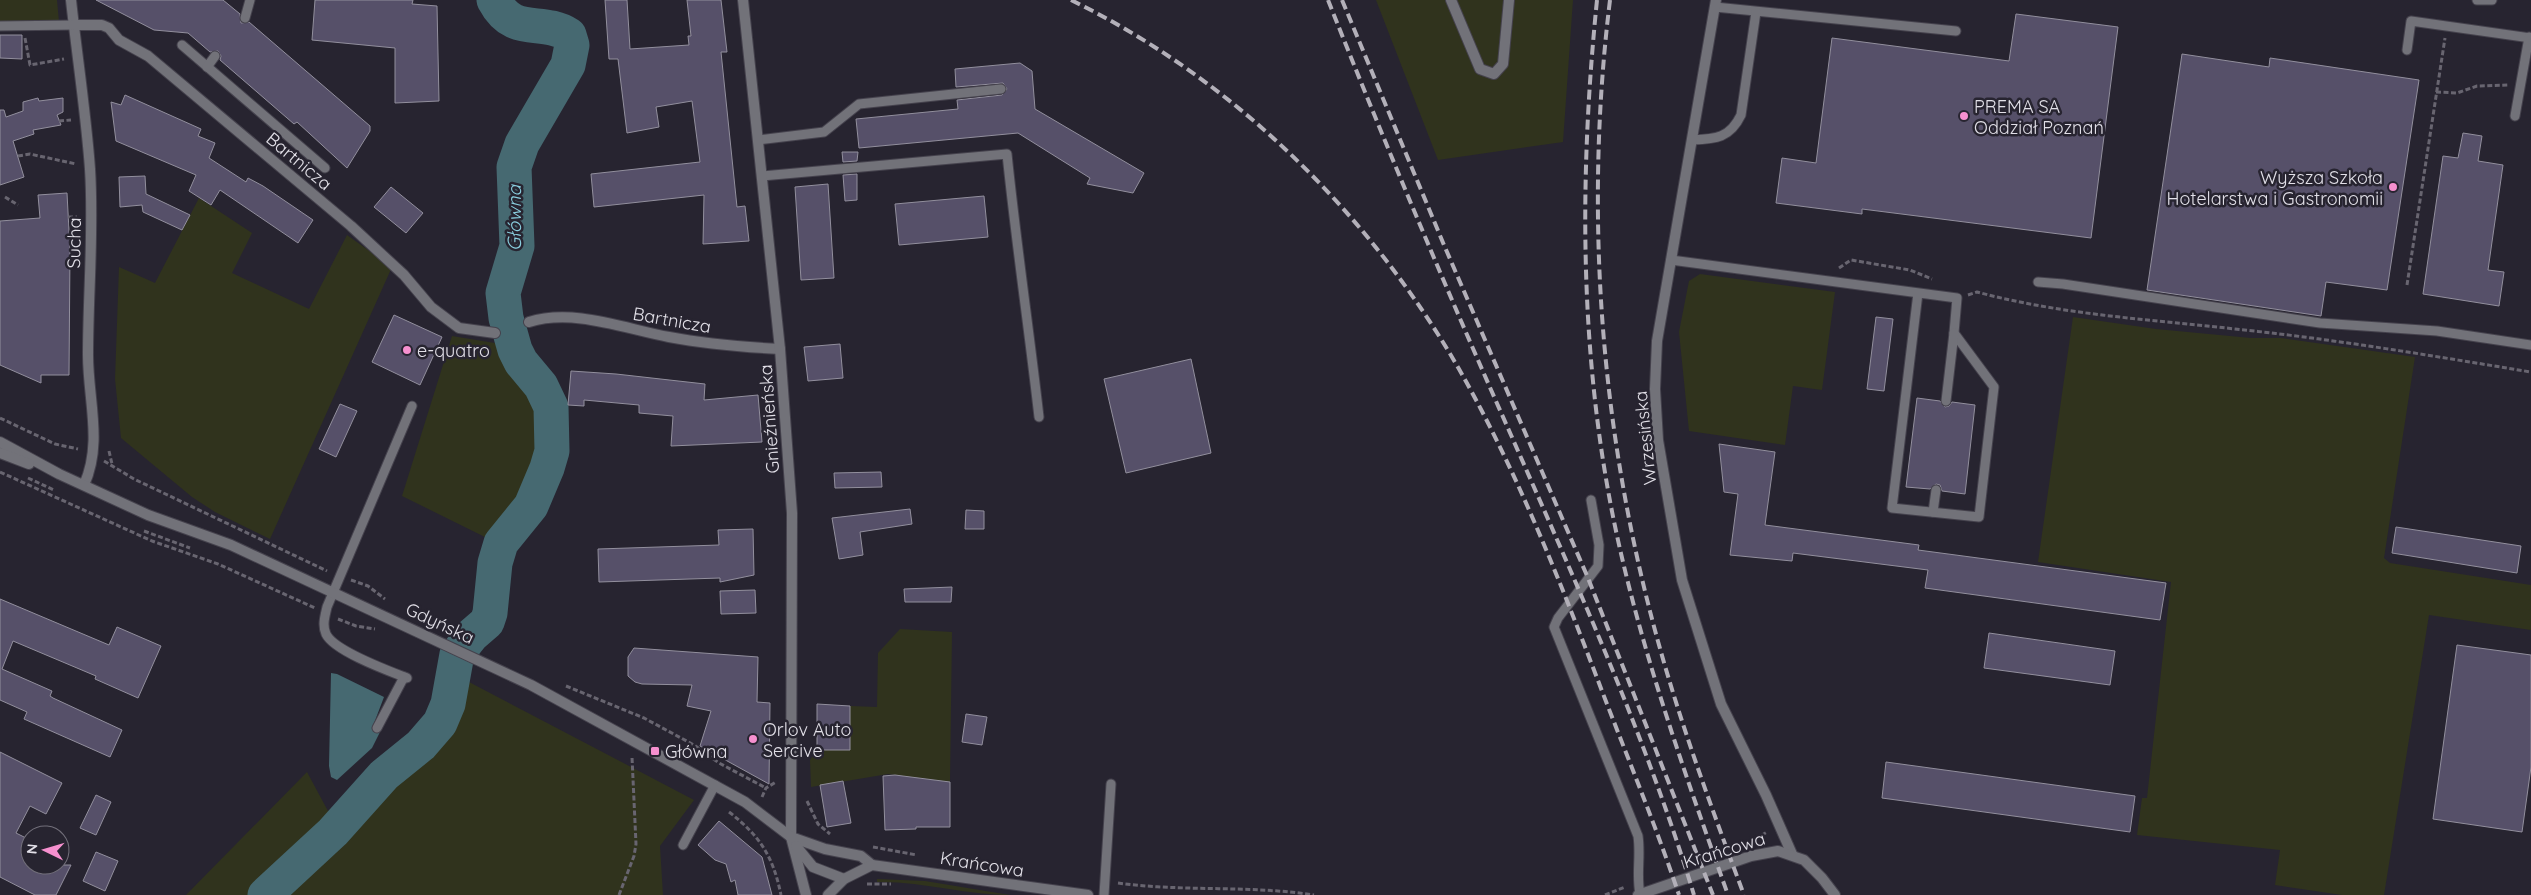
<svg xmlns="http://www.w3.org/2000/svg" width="2531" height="895" font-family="Quicksand,sans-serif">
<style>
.green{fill:#30331d}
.water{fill:#466971}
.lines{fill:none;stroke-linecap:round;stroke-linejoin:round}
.river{stroke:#466971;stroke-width:35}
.building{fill:#565069;stroke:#928f9d}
.service-casing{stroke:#45424d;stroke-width:11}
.minor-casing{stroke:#45424d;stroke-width:12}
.tertiary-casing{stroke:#45424d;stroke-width:12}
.path{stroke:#686570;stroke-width:3;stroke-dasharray:5 2.5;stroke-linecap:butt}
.service{stroke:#727279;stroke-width:9}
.minor{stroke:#727279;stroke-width:10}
.tertiary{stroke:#727279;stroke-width:10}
.rail{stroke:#b3b0b9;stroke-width:4;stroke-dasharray:10 5;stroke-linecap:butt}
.poi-dot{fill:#f690cf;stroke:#272430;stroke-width:2}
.labels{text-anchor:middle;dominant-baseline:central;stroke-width:5;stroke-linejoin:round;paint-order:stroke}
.poi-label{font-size:18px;fill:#e2e0e8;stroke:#272430;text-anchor:start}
.street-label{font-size:18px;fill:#e2e0e8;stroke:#272430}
.water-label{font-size:19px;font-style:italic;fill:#8bd0e0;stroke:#272430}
</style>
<rect width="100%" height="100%" fill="#272430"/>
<!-- green -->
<g class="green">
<polygon points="0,0 57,0 59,22 0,21"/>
<polygon points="1376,0 1573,0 1563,142 1438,160"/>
<polygon points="199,198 252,233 232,273 309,309 347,235 392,267 270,539 215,512 192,497 121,438 115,379 119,267 155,283"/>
<polygon points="1700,274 1835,292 1822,390 1793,386 1785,445 1689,431 1679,332 1689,281"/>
<polygon points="2073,317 2156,329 2251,338 2281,338 2415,357 2384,558 2390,563 2531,585 2531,630 2429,615 2384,895 2342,895 2275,885 2280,850 2137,835 2142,798 2147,798 2171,582 2038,562"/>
<polygon points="452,336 507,345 521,372 536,390 541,412 534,480 521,506 495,542 402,496"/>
<polygon points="900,629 952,632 950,782 888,774 811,787 810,760 817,750 850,750 850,706 877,707 878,653"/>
<polygon points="469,682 694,800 660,846 663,895 186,895 307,772 328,811"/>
<path d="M877 879 925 881 1010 895C965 895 922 881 877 882Z"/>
</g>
<!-- water -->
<polygon class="water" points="331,673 337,674 384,697 373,726 381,730 372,748 337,780 331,777 329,766"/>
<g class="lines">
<!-- river -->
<path class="river" d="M265 895 333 832 384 775 421 745 440 723 448 704 457 654 472 635 487 622 490 613 495 563 501 543 531 506 547 468 552 451 551 407 541 386 521 362 515 350 506 318 503 293 517 246 514 167 522 144 568 65 572 45 569 35C541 17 514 38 494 0"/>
</g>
<!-- building -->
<g class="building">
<polygon points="96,0 223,0 240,14 241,23 249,22 370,126 370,131 347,168 297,122 294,124 220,60 221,56 218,51 210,52 188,33 154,30"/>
<polygon points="315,0 413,0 412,4 437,6 439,101 395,103 395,48 312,40"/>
<polygon points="605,0 627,0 630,49 689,45 688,36 691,36 687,0 721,0 727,52 721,52 737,207 745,206 749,241 703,244 704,195 594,207 591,174 700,162 692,101 656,107 659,127 627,133 618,59 609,59"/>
<polygon points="2016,14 2118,27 2091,238 1862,209 1862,214 1776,203 1782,158 1816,163 1832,38 2009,61"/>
<polygon points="0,35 22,35 22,59 0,58"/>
<polygon points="2182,54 2269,67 2270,58 2419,80 2387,290 2326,282 2321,316 2147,290"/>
<polygon points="1020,63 1032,71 1035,109 1144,173 1133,193 1087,184 1090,178 1018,133 859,148 856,119 958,109 957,100 1002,95 1007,89 1003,83 956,87 955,69"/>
<polygon points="125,95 201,129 198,136 215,143 209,158 246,182 248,178 263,186 313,220 298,243 220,190 211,205 189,191 196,175 116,141 111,102 121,105"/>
<polygon points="38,98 39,101 63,98 63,112 57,115 61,125 33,130 34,134 13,141 24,177 0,185 0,110 4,110 6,117 23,111 23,102"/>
<polygon points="2463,133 2482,136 2478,161 2503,165 2488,270 2504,272 2499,306 2423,294 2443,156 2458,158"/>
<polygon points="842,152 858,152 857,161 843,162"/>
<polygon points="857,174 857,200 845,201 843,175"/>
<polygon points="145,176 146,194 190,215 182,230 143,212 142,205 120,207 119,177"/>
<polygon points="828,184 834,278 801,280 795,187"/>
<polygon points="391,187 423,213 406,233 374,207"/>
<polygon points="67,193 70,250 69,375 41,375 41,383 0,365 0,221 40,218 38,195"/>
<polygon points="984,196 988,237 899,245 895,204"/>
<polygon points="394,315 442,337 420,385 372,362"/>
<polygon points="1876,317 1893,319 1884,391 1867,389"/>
<polygon points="840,344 843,378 808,381 804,347"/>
<polygon points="1191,359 1211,453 1126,473 1104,379"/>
<polygon points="571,371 616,374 705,384 704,400 758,395 762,442 671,446 673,416 639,413 639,405 584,400 584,406 568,405"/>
<polygon points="1917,398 1940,401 1945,407 1949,406 1952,402 1975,405 1965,494 1942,491 1940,485 1936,484 1930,489 1906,487"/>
<polygon points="340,404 357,411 336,457 319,449"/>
<polygon points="1719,444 1775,452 1765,525 1919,545 1918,550 2166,583 2160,620 1925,588 1928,570 1793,553 1792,561 1730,555 1738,494 1724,492"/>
<polygon points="881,472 882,487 835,488 834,473"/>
<polygon points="910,509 912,524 860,532 863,555 839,559 832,518"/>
<polygon points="966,510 984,511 984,529 965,529"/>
<polygon points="2396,527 2521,546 2517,573 2392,553"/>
<polygon points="753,529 754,575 720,582 720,578 599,582 598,549 719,545 718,530"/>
<polygon points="952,587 951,602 905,602 904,589"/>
<polygon points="755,590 756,613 721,614 720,591"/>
<polygon points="0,599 109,645 117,627 161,646 138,698 95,679 96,676 13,641 2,669 52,691 50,696 53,698 122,730 110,757 24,719 27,712 0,700"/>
<polygon points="1989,633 2115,651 2110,685 1984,668"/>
<polygon points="2457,645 2531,655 2531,767 2522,832 2433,819"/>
<polygon points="634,648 758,657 757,702 770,703 769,784 700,746 711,711 687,706 692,685 642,684 635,682 628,676 628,657"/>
<polygon points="817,704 850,706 850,750 817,750"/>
<polygon points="966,714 987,717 982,745 962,742"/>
<polygon points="0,752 62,783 46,814 30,806 16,833 30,840 30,865 71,865 56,895 35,895 0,877"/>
<polygon points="1886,762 2135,796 2130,832 1882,798"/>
<polygon points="895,775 950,782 950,827 916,827 916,829 885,830 883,776"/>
<polygon points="843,781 851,823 827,827 820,785"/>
<polygon points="96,795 111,802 96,835 80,828"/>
<polygon points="719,821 762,857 772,895 738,895 735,880 731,882 726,864 715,860 698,845"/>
<polygon points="96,852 118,861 105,891 83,881"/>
</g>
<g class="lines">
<defs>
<g id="service">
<polyline points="2477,0 2492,0"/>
<polyline points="1715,7 1956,31"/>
<polyline points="245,18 250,0"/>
<polyline points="0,26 74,25"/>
<polyline points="182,45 325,168"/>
<polyline points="2407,50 2411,21 2531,38"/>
<polyline points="207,67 215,56"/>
<polyline points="2515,116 2529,37"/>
<polyline points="758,140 824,132 859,104 1001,89"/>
<path d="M1692 140C1716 139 1730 138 1741 115L1756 12"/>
<path d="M762 176 1007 154C1016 242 1029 329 1039 417"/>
<polyline points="1671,260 1957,298 1954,333 1994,387 1979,517 1892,508 1918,293"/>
<polyline points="2038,282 2063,284 2320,323 2437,331 2531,345"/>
<polyline points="1946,401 1954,333"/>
<path d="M1591 500 1599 545 1598 566 1558 618 1554 627 1638 836C1641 856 1636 875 1640 894"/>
<polyline points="1933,512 1936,490"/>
<path d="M407 678C389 671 334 651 326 634 322 625 325 616 327 607L412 406"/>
<polyline points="377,728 404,677"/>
<polyline points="683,845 715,785"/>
<polyline points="1104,895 1111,784"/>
</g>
<g id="minor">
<path d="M71 0C77 56 86 113 90 169 94 231 88 293 88 355 88 400 103 443 84 485"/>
<polyline points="1451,0 1480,69 1494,74 1503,64 1509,0"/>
<polyline points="1716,0 1657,341 1655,389 1658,440 1682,580 1721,704 1766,795 1792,854"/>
<polyline points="74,25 102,25 109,28 119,40 148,56 351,226 404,275 431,307 459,328 495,333"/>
<path d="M529 322C574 308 625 329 669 337 706 344 743 347 780 349"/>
</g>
<g id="tertiary">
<polyline points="743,0 780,349 792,513 791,837 806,895"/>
<polyline points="0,442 59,474 148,515 231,545 531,685 745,802 791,837 825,849 861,856 872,865"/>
<polyline points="0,453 29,464"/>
<polyline points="796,846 813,867 844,879"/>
<polyline points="828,895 844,879 872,865 1088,895"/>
<polyline points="1638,895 1751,856 1778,851 1804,860 1822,878 1835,895"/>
</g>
</defs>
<!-- service casing -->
<use href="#service" class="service-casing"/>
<!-- minor casing -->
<use href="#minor" class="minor-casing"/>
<!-- tertiary casing -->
<use href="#tertiary" class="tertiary-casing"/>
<!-- path -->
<g class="path">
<polyline points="25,38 30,65 64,59"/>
<polyline points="2436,92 2457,93 2477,86 2508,85"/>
<polyline points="59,121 71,120"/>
<polyline points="18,156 30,154 76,164"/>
<polyline points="5,197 18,205"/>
<polyline points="68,217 77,217"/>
<polyline points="1839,268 1851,260 1910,270 1932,279"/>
<polyline points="2407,285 2445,38"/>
<path d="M1968 295 1977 292C2063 315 2147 319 2235 329 2334 339 2433 356 2531 372"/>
<polyline points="0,418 55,444 78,449"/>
<polyline points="109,451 112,464"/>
<polyline points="104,461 134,479 327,571"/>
<polyline points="0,472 152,541 218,564 315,608"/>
<polyline points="28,478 54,490"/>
<polyline points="144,531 190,548"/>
<polyline points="351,580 368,586 385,599"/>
<polyline points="338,619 356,626 375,629"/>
<polyline points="566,686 644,718 694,745 719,763 766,788"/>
<polyline points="762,797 766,788 776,782"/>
<polyline points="807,801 818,824 830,834"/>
<path d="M729 812C760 836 773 856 781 895"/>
<polyline points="1755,839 1767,832"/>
<polyline points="873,847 917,855"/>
<path d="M1118 883C1183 892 1249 885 1314 895"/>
<polyline points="867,884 891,884"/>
<polyline points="619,895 634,856 636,844 632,757"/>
<polyline points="1605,895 1625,887"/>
</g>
<!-- service -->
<use href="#service" class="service"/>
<!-- minor -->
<use href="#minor" class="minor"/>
<!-- tertiary -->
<use href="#tertiary" class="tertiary"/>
<!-- rail -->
<g class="rail">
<path d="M1071 0C1233 79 1369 213 1459 369 1517 471 1560 581 1602 691 1628 759 1656 826 1679 895"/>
<path d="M1328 0C1386 146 1447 291 1511 435 1577 585 1646 737 1694 895"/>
<polyline points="1342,0 1444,245 1588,578 1713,895"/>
<path d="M1597 0C1578 187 1579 378 1623 562 1650 676 1689 785 1728 895"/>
<path d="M1610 0C1584 211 1600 428 1656 634 1680 723 1712 809 1744 895"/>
</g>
</g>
<!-- markers -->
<g class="poi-dot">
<circle cx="1964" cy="116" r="5"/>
<circle cx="2393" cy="187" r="5"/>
<circle cx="407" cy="350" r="5"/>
<circle cx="753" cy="739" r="5"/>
<rect x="650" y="746" width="10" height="10" rx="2.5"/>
</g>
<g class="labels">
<!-- poi labels -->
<g class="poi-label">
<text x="1974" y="106">PREMA SA<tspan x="1974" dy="21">Oddział Poznań</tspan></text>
<text x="2383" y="177" text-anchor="end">Wyższa Szkoła<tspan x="2383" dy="21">Hotelarstwa i Gastronomii</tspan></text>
<text x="417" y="350">e-quatro</text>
<text x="763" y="729">Orlov Auto<tspan x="763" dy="21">Sercive</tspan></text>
<text x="665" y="751">Główna</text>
</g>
<!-- street labels -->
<g class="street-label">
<text transform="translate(299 161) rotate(40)">Bartnicza</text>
<text transform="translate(74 243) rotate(-89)">Sucha</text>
<text transform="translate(672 320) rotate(10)">Bartnicza</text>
<text transform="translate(769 419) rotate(-94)">Gnieźnieńska</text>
<text transform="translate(1645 438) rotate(-96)">Wrzesińska</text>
<text transform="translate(440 623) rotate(25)">Gdyńska</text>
<text transform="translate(1724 850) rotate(-17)">Krańcowa</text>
<text transform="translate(982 864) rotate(9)">Krańcowa</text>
</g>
<!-- water labels -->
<g class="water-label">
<text transform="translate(514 218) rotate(-90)">Główna</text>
</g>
</g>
<!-- north arrow -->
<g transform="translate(45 850) rotate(275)"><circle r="24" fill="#272430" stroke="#726f7a"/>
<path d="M0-4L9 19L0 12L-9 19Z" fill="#f690cf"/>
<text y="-8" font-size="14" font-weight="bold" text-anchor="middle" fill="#e2e0e8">N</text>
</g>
</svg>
